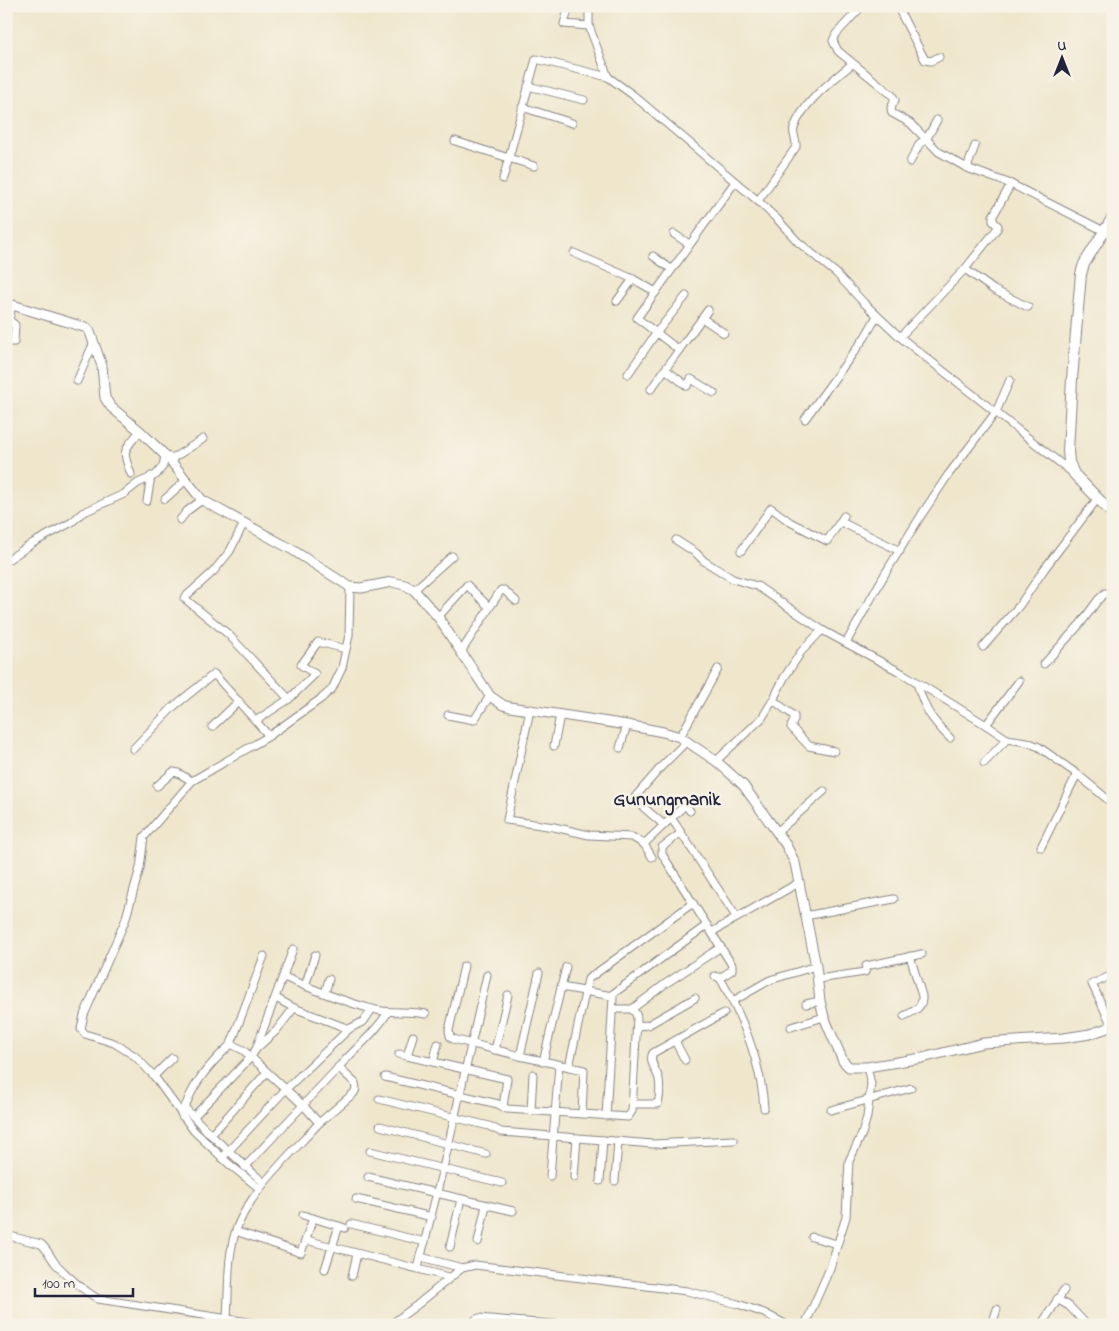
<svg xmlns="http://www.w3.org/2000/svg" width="1119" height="1331" font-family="'Indie Flower',sans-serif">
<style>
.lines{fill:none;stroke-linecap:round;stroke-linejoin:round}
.minor-casing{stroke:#888484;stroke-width:9}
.tertiary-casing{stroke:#888484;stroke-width:11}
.secondary-casing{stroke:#888484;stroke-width:12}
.minor{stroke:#fff;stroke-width:7}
.tertiary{stroke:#fff;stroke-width:9}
.secondary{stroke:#fff;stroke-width:10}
.labels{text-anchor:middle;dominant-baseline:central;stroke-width:5;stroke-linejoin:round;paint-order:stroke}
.quarter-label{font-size:19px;font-weight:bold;fill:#22223b;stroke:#f7f3e8}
</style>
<rect width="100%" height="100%" fill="#f7f3e8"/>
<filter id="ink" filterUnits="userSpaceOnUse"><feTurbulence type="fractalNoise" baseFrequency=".02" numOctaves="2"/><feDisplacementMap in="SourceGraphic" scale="10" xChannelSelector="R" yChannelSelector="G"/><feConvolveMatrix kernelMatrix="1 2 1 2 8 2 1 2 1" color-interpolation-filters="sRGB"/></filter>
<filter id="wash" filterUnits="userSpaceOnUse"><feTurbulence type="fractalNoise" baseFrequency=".0096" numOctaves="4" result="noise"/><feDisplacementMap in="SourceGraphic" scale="20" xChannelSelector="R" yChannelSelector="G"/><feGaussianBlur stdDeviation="1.12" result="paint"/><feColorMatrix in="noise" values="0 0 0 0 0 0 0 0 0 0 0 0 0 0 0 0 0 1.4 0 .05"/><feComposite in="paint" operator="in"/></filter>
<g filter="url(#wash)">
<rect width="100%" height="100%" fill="#efe6cc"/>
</g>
<g filter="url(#ink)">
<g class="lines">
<defs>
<g id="minor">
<polyline points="569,6 564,24 589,26"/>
<polyline points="589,6 589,26 608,77 633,95 758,201 779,221 798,242 836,273 864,303 900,337 1074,474"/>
<polyline points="862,6 836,34 833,41 838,51 892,95 895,100 891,108 892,113 910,123 939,152 967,168 1011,184 1104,231"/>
<polyline points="897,6 925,60 931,61 939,57"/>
<polyline points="528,86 584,100"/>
<polyline points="522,107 572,123"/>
<polyline points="455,141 534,166"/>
<polyline points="910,162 920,143 926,140 937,120"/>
<polyline points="967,168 975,146"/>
<polyline points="503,179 536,59 608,77"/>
<path d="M758 201 796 147C797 140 792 134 794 128 803 102 832 81 852 64"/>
<polyline points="674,234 689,244"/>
<polyline points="574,253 633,279 656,292"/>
<polyline points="653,256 671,269"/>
<polyline points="965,269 994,290 1028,307"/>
<polyline points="617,301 633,279"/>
<polyline points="708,310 679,350 637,318 735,182"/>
<polyline points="702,318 724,333"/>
<polyline points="900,337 965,269 997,229 998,226 993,221 993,216 1011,184"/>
<polyline points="6,342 14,342 15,325 9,320 12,304"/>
<polyline points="665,369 687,386 691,379 714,393"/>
<polyline points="628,374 657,332 686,296"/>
<polyline points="77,381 94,342"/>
<polyline points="651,389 679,350"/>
<polyline points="805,419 865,337 877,316"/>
<polyline points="170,460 203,439"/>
<path d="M131 474C121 449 124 451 140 431"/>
<polyline points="165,499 186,480"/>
<polyline points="147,501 151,476"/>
<polyline points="180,520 187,511 202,500"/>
<polyline points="841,522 900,551"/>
<polyline points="244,523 230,551 213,572 184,598 228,634 289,699"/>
<polyline points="676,540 696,553 704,561 733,579 757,586 822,630"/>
<polyline points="741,551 771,508 790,522 827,541 844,516"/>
<polyline points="6,561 33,543 72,522 82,513 124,494 138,483 156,475 163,466 165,456"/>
<polyline points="414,590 452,556"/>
<polyline points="438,617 467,585 489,607"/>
<polyline points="846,643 902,673 986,725 1019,681"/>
<polyline points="983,647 1019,606 1045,568 1098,498"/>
<polyline points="461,652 501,590 504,590 516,601"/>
<polyline points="1044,664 1081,623 1098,600 1105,593 1113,593"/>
<path d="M917 683C925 710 930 718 950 738"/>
<polyline points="773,700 794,716 794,720 791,727 809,746 834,751"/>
<polyline points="530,710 507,820 554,827 589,835 632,837 644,844 652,857"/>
<polyline points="448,715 474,720 490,696"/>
<polyline points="257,720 289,699 315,674 301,665 318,642 346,649"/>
<polyline points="986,725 1007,739 1027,742 1039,747 1077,774 1112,803"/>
<polyline points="212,727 239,701"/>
<polyline points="680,737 718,669"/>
<polyline points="687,741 662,766 635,797 635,800 664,825 684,806 687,807 690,811"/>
<polyline points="554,746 560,715"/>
<polyline points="620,748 627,725"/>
<polyline points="133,749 173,707 214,674 269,736"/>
<polyline points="716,761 762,718 773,700 784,678 801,652 822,630 846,643 886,572 922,514 948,475 996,412 1010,380"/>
<polyline points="984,763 1007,739"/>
<polyline points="157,786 173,772 178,773 192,781"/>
<polyline points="674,822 737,918"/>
<polyline points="777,832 824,791"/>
<polyline points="681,833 662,847 662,854 732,965 732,970 720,978 715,976"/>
<polyline points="644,844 664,825"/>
<polyline points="1041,847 1077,774"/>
<polyline points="805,916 894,899"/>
<polyline points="712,932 800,882"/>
<polyline points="464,966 449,1030 450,1036 453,1039 520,1056 584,1070 582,1113"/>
<polyline points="1113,973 1108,977 1092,984 1113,1028"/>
<path d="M284 977C312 989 342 1001 372 1009 389 1014 408 1010 426 1014"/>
<path d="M720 978C743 1018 761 1061 764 1108"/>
<polyline points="818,979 865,972 866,966 922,954"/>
<polyline points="305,986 315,955"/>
<polyline points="561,987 607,995 613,998 606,1116"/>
<polyline points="325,993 329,979"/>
<polyline points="610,996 707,925"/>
<polyline points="276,998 294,1008 349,1029"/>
<polyline points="733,1001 770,980 816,966"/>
<polyline points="806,1004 820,1001"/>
<polyline points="632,1009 665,984 721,947"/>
<path d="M904 1016C914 1011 923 1008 922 996L910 956"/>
<polyline points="637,1026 648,1025 695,998"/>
<polyline points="791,1027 824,1017"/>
<polyline points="413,1036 407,1056 507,1079 503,1107 507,1109 628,1117 632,1111 637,1018 636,1014 632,1009 613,1009"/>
<polyline points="675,1041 685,1060"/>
<polyline points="231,1044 264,956"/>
<polyline points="257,1048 276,1031 294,1008"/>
<polyline points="495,1050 508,995"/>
<polyline points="399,1054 407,1056"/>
<polyline points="520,1056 539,973"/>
<polyline points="433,1062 438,1044"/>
<polyline points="543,1062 566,967"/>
<polyline points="569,1067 588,979 693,903"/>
<polyline points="154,1076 172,1058"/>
<polyline points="385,1077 498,1104 503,1107"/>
<polyline points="379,1099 489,1126 501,1132 653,1144 734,1140"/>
<path d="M633 1104H658C660 1096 660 1087 659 1079 657 1071 648 1061 653 1053L724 1013"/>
<polyline points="184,1107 211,1135 264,1183"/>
<polyline points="531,1110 533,1074"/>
<polyline points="831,1110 911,1088"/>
<path d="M182 1116C191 1085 208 1066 231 1044L243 1050 251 1057 304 1106 319 1123C292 1153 247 1194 235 1233 227 1260 229 1289 227 1317"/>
<polyline points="194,1116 251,1057 256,1049 293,949"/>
<polyline points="319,1123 354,1093 356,1089 355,1083 338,1067"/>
<polyline points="380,1126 486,1154"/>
<polyline points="211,1135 267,1072"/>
<polyline points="370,1151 502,1183"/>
<polyline points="222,1158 285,1090 349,1029 364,1021 372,1009"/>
<path d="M245 1167C276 1134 306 1102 337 1069 354 1049 375 1034 388 1012"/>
<polyline points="550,1176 559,1065"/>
<polyline points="368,1177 513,1211"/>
<polyline points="574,1177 577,1138"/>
<polyline points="600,1181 603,1140"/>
<polyline points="615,1181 618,1141"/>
<polyline points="259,1188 229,1164 194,1131 154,1076 135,1056 114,1043 85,1034 81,1029 84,1015 125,921 140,868 144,837 192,781 269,736 322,698 332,689 342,668 349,635 350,587"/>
<polyline points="356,1199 432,1217"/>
<polyline points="303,1215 345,1228"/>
<polyline points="351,1224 425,1242"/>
<polyline points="241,1233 301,1253 313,1218"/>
<path d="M6 1235 41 1244C47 1249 50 1256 55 1263 68 1277 82 1289 98 1299L268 1325"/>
<polyline points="812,1237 837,1244"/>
<polyline points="306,1240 449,1277"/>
<polyline points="478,1242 486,1205"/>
<polyline points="450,1247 461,1199"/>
<polyline points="421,1257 462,1268"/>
<polyline points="418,1268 443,1168 487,975"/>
<polyline points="325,1269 339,1226"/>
<polyline points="352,1276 357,1254"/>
<polyline points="1057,1299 1069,1306 1087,1325"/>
<polyline points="525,1322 566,1325"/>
<polyline points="390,1325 417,1305 462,1268 475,1265 687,1291 738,1304 764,1313 787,1325"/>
<polyline points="475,1325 475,1320 479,1318 525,1322 525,1325"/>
<polyline points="805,1325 830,1268 846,1217 849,1161 862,1134 867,1117 871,1084 867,1067"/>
<polyline points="992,1325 997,1309"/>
<polyline points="1041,1325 1064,1290"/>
</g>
<polyline id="tertiary" points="6,303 87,328 90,332 102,366 105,398 111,407 140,431 170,460 202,500 291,549 350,587 361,588 392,582 405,585 414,590 438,617 490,696 503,705 510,707 627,725 663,732 680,737 716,761 743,785 786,845 795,863 816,966 820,1001 824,1017 843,1061 849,1067 867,1067 922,1058 983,1043 1064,1038 1090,1034 1113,1026"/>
<polyline id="secondary" points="1113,217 1084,264 1081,274 1072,379 1068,451 1069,462 1074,474 1113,514"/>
</defs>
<!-- minor casing -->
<use href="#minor" class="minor-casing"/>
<!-- tertiary casing -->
<use href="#tertiary" class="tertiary-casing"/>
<!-- secondary casing -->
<use href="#secondary" class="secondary-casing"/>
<!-- minor -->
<use href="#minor" class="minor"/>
<!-- tertiary -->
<use href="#tertiary" class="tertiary"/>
<!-- secondary -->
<use href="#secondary" class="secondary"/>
</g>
</g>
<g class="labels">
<!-- quarter labels -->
<g class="quarter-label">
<text x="667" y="800">Gunungmanik</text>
</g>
</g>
<!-- margin -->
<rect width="1119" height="1331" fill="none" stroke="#f7f3e8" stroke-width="25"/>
<!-- north arrow -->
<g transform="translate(1062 58)" stroke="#f7f3e8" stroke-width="4" paint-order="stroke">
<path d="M0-4L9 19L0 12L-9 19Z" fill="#22223b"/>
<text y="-8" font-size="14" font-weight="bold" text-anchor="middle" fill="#22223b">U</text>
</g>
<!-- scale -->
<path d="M35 1288v8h98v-8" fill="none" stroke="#22223b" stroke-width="2.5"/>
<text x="42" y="1288" font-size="15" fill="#22223b" stroke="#f7f3e8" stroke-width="4" paint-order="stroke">100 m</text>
</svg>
